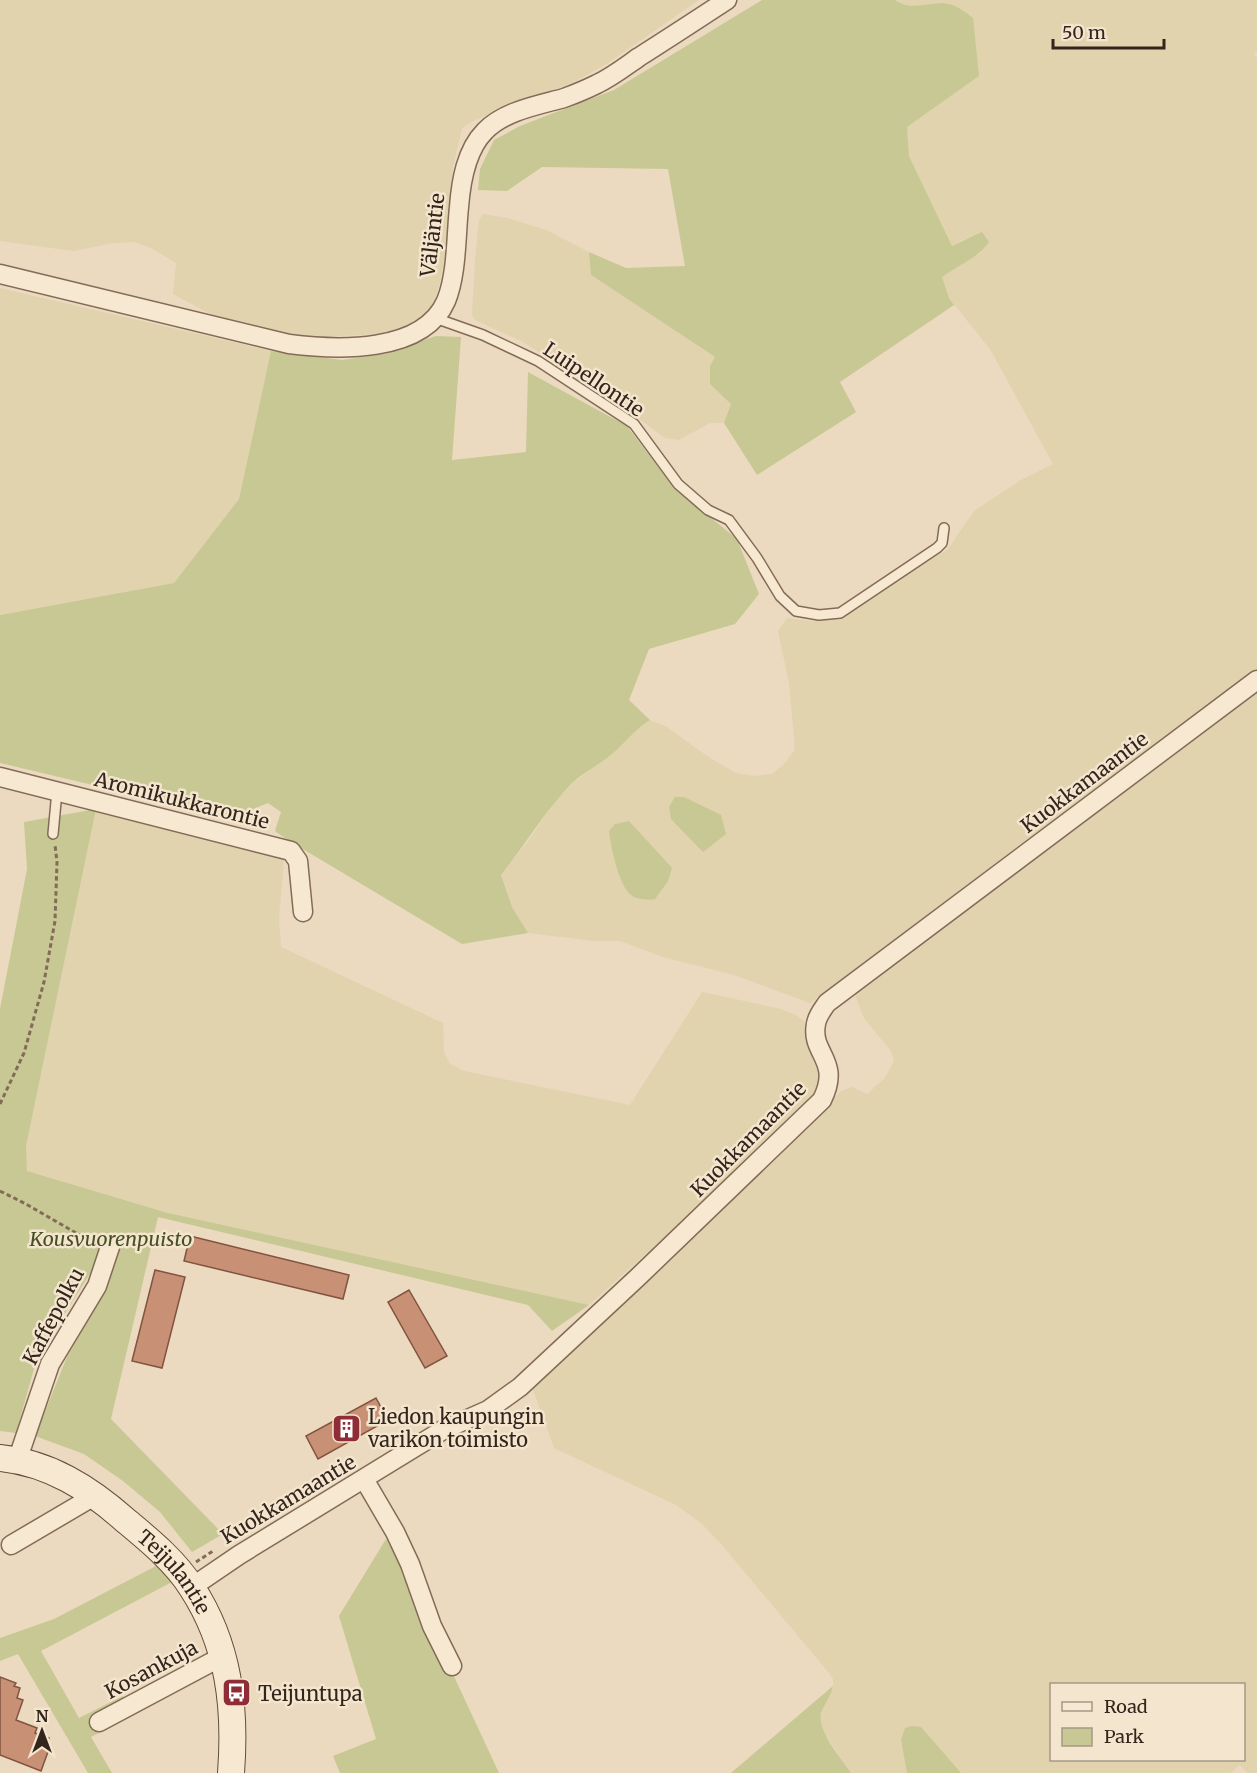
<svg xmlns="http://www.w3.org/2000/svg" width="1257" height="1773" font-family="Merriweather,serif">
<style>
.farmland{fill:#e0d3ad;fill-rule:evenodd}
.green{fill:#c7c894}
.building{fill:#c89176;stroke:#815340;stroke-width:1.5}
.lines{fill:none;stroke-linecap:round;stroke-linejoin:round}
.lane-casing{stroke:#836b58;stroke-width:12}
.street-casing{stroke:#836b58;stroke-width:21}
.secondary-casing{stroke:#644c3c;stroke-width:28}
.path{stroke:#836b58;stroke-width:3;stroke-dasharray:4.5 3;stroke-linecap:butt}
.lane{stroke:#f7e8d1;stroke-width:9}
.street{stroke:#f7e8d1;stroke-width:18}
.secondary{stroke:#f7e8d1;stroke-width:26}
.labels{text-anchor:middle;dominant-baseline:central;stroke-width:5;stroke-linejoin:round;paint-order:stroke}
.street-label{font-size:20px;fill:#33251c;stroke:#f3e5ce}
.park-label{font-size:20px;font-style:italic;fill:#474e24;stroke:#f3e5ce}
.poi-label{font-size:20px;fill:#33251c;stroke:#f3e5ce;text-anchor:start}
</style>
<rect width="100%" height="100%" fill="#ebdabf"/>
<!-- farmland -->
<g class="farmland">
<polygon points="0,0 699,0 605,65 574,82 475,120 462,128 453,167 445,254 440,283 432,306 421,317 397,329 377,334 308,338 247,326 214,316 173,294 176,263 151,248 134,242 113,243 74,251 0,241"/>
<path d="M895 0H1257V51L1254 54 1257 58V672L810 1003 734 975 663 957 620 941H594L528 933 512 907 501 875 528 841 556 800 574 782 611 755 639 726 650 720 667 727 707 756 736 773 754 776 772 774 784 764 794 751V737L789 683 778 631 787 618 811 621 834 619 948 549 974 511 1021 480 1053 464 990 349 949 298 942 277 959 264 981 253 965 239 952 246 909 156 907 127 979 76 944 3 914 6 901 4ZM629 821 648 843 609 831 615 824Z"/>
<polygon points="483,214 507,218 546,230 589,252 591,275 716,358 726,399 731,404 724,423 710,423 679,440 665,438 597,388 521,341 475,320 472,315 475,260 479,220"/>
<polygon points="0,288 271,351 239,499 174,583 0,615"/>
<path d="M1257 694V1773H1247L1240 1765 1231 1773H961L901 1740 907 1773H851L822 1730 820 1720 822 1709 833 1686V1679L829 1673 722 1545 701 1523 676 1505 554 1448 532 1387 751 1183 841 1091 852 1087 867 1094 885 1078 894 1061 891 1051 864 1018 853 990ZM1052 1684H1244V1760H1052Z"/>
<polygon points="96,809 284,860 279,918 281,947 443,1023 444,1052 450,1064 464,1071 630,1105 702,992 781,1009 796,1015 805,1022 809,1039 823,1073 810,1106 589,1305 168,1213 27,1171 26,1146"/>
</g>
<!-- green -->
<g class="green">
<path d="M762 0H895C910 11 926 3 943 3 955 4 964 11 973 18L979 76 907 127 909 156 952 246 982 232 989 242C977 259 958 265 942 277L949 298 954 305 840 382 856 412 757 475 724 423 731 404 710 384V366L715 357 591 275 589 252 626 268 685 266 668 169 542 167 507 191 478 190 480 169 494 140 520 126 614 90Z"/>
<path d="M436 336 461 337 452 460 526 452 528 372 627 426 674 488 737 539 759 594 735 624 649 649 629 700 650 720C635 729 625 743 612 754 599 765 584 772 571 784 545 811 525 845 501 875L512 907 528 933 462 944 286 839 275 831 281 812 268 803 232 818 0 763V615L174 583 239 499 271 351 342 360 384 354Z"/>
<polygon points="675,797 684,797 721,815 726,834 703,852 671,819 669,807"/>
<polygon points="96,809 26,1146 27,1171 168,1213 589,1305 552,1331 528,1305 158,1217 111,1419 223,1534 192,1552 160,1512 123,1481 84,1454 35,1436 67,1357 109,1282 91,1272 37,1358 16,1433 0,1431 0,1009 27,869 24,822"/>
<path d="M629 821 672 868 668 881 655 899C648 900 638 900 631 895 618 884 611 847 609 831L615 824Z"/>
<polygon points="386,1539 397,1554 499,1773 340,1773 333,1756 376,1739 339,1616"/>
<polygon points="156,1566 172,1582 41,1651 79,1718 123,1696 134,1715 91,1737 112,1773 88,1773 18,1654 0,1661 0,1638 54,1619"/>
<path d="M833 1686C831 1696 824 1704 821 1713 817 1732 841 1757 851 1773H731Z"/>
<polygon points="912,1726 921,1727 961,1773 907,1773 901,1740 905,1728"/>
</g>
<!-- building -->
<g class="building">
<polygon points="190,1236 349,1275 343,1299 184,1261"/>
<polygon points="155,1270 185,1277 162,1368 132,1361"/>
<polygon points="409,1290 447,1356 425,1368 388,1302"/>
<polygon points="376,1398 388,1420 318,1459 306,1436"/>
<polygon points="0,1677 16,1683 14,1686 20,1688 17,1698 23,1700 16,1720 37,1728 35,1733 49,1738 45,1748 49,1749 41,1771 0,1755"/>
</g>
<g class="lines">
<defs>
<g id="lane">
<polyline points="435,318 483,335 538,361 634,424 678,484 708,510 729,520 757,558 780,596 796,611 819,615 840,613 937,548 942,543 944,528"/>
<polyline points="53,834 57,791"/>
</g>
<g id="street">
<path d="M0 274 289 344C336 350 423 354 446 301 457 275 456 235 459 207 461 181 466 150 485 131 504 111 539 105 564 98 575 94 587 89 597 84 612 77 626 66 639 57 669 38 698 19 727 0"/>
<polyline points="0,777 291,851 298,861 303,912"/>
<polyline points="17,1461 50,1364 97,1286 111,1244"/>
<polyline points="364,1479 395,1532 410,1564 432,1626 452,1666"/>
<polyline points="11,1545 96,1495"/>
<path d="M192 1587 239 1555 443 1430 488 1410 520 1387 637 1278 822 1100C842 1060 810 1054 816 1024 817 1016 823 1009 827 1003L1257 680"/>
<polyline points="99,1722 223,1656"/>
</g>
<g id="secondary">
<path id="s1" d="M0 1458C49 1463 89 1488 125 1520 149 1540 175 1561 192 1588 229 1645 236 1707 231 1773"/>
</g>
</defs>
<!-- lane casing -->
<use href="#lane" class="lane-casing"/>
<!-- street casing -->
<use href="#street" class="street-casing"/>
<!-- secondary casing -->
<use href="#secondary" class="secondary-casing"/>
<!-- path -->
<g class="path">
<polyline points="0,1104 24,1053 44,982 55,921 57,862 55,845"/>
<polyline points="0,1191 26,1204 95,1244"/>
<polyline points="196,1562 213,1551"/>
</g>
<!-- lane -->
<use href="#lane" class="lane"/>
<!-- street -->
<use href="#street" class="street"/>
<!-- secondary -->
<use href="#secondary" class="secondary"/>
</g>
<!-- icons -->
<defs>
<symbol id="building-square" viewBox="-11 -11 22 22"><rect x="-9" y="-9" width="18" height="18" rx="4" fill="#8f2c35" stroke="#f3e5ce"/><path d="M-4-6H4V6H1V3H-1V6H-4ZM-2.5-4.3h1.7v1.8h-1.7ZM.8-4.3h1.7v1.8H.8ZM-2.5-1h1.7V.8h-1.7ZM.8-1h1.7V.8H.8Z" fill="#fff"/></symbol>
<symbol id="bus-square" viewBox="-11 -11 22 22"><rect x="-9" y="-9" width="18" height="18" rx="4" fill="#8f2c35" stroke="#f3e5ce"/><path d="M-5-6H5V4H4V6H2V4H-2V6H-4V4H-5ZM-3.5-4V0h7V-4ZM-3.5 1.2v1.5H-2V1.2ZM2 1.2v1.5H3.5V1.2Z" fill="#fff"/></symbol>
</defs>
<g fill-rule="evenodd">
<use href="#building-square" x="330" y="1412" width="33" height="33"/>
<use href="#bus-square" x="220" y="1676" width="33" height="33"/>
</g>
<g class="labels">
<!-- street labels -->
<g class="street-label">
<text transform="translate(432 235) rotate(-83)">Väljäntie</text>
<text transform="translate(594 379) rotate(34)">Luipellontie</text>
<text transform="translate(1084 782) rotate(-37)">Kuokkamaantie</text>
<text transform="translate(182 800) rotate(14)">Aromikukkarontie</text>
<text transform="translate(748 1139) rotate(-45)">Kuokkamaantie</text>
<text transform="translate(53 1316) rotate(-62)">Kaffepolku</text>
<text transform="translate(288 1499) rotate(-31)">Kuokkamaantie</text>
<text stroke="none"><textPath href="#s1" startOffset="214">Teijulantie</textPath></text>
<text transform="translate(151 1669) rotate(-28)">Kosankuja</text>
</g>
<!-- park labels -->
<g class="park-label">
<text x="111" y="1238">Kousvuorenpuisto</text>
</g>
<!-- poi labels -->
<g class="poi-label">
<text x="368" y="1416">Liedon kaupungin<tspan x="368" dy="23">varikon toimisto</tspan></text>
<text x="258" y="1693">Teijuntupa</text>
</g>
</g>
<!-- legend -->
<rect x="1050" y="1683" width="195" height="78" fill="#f3e5ce" stroke="#a69887" stroke-width="1.5"/>
<rect x="1062" y="1702" width="30" height="9" fill="#f7e8d1" stroke="#a69887" stroke-width="1.5"/>
<text x="1104" y="1713" font-size="18" fill="#33251c">Road</text>
<rect x="1062" y="1728" width="30" height="18" fill="#c7c894" stroke="#a69887" stroke-width="1.5"/>
<text x="1104" y="1743" font-size="18" fill="#33251c">Park</text>
<!-- north arrow -->
<g transform="translate(42 1731)" stroke="#f3e5ce" stroke-width="4.5" paint-order="stroke">
<path d="M0-4.5L10 22L0 15L-10 22Z" fill="#33251c"/>
<text y="-9" font-size="16" font-weight="bold" text-anchor="middle" fill="#33251c">N</text>
</g>
<!-- scale -->
<path d="M1053 39v9h111v-9" fill="none" stroke="#33251c" stroke-width="3"/>
<text x="1062" y="39" font-size="18" fill="#33251c" stroke="#f3e5ce" stroke-width="4.5" paint-order="stroke">50 m</text>
</svg>
